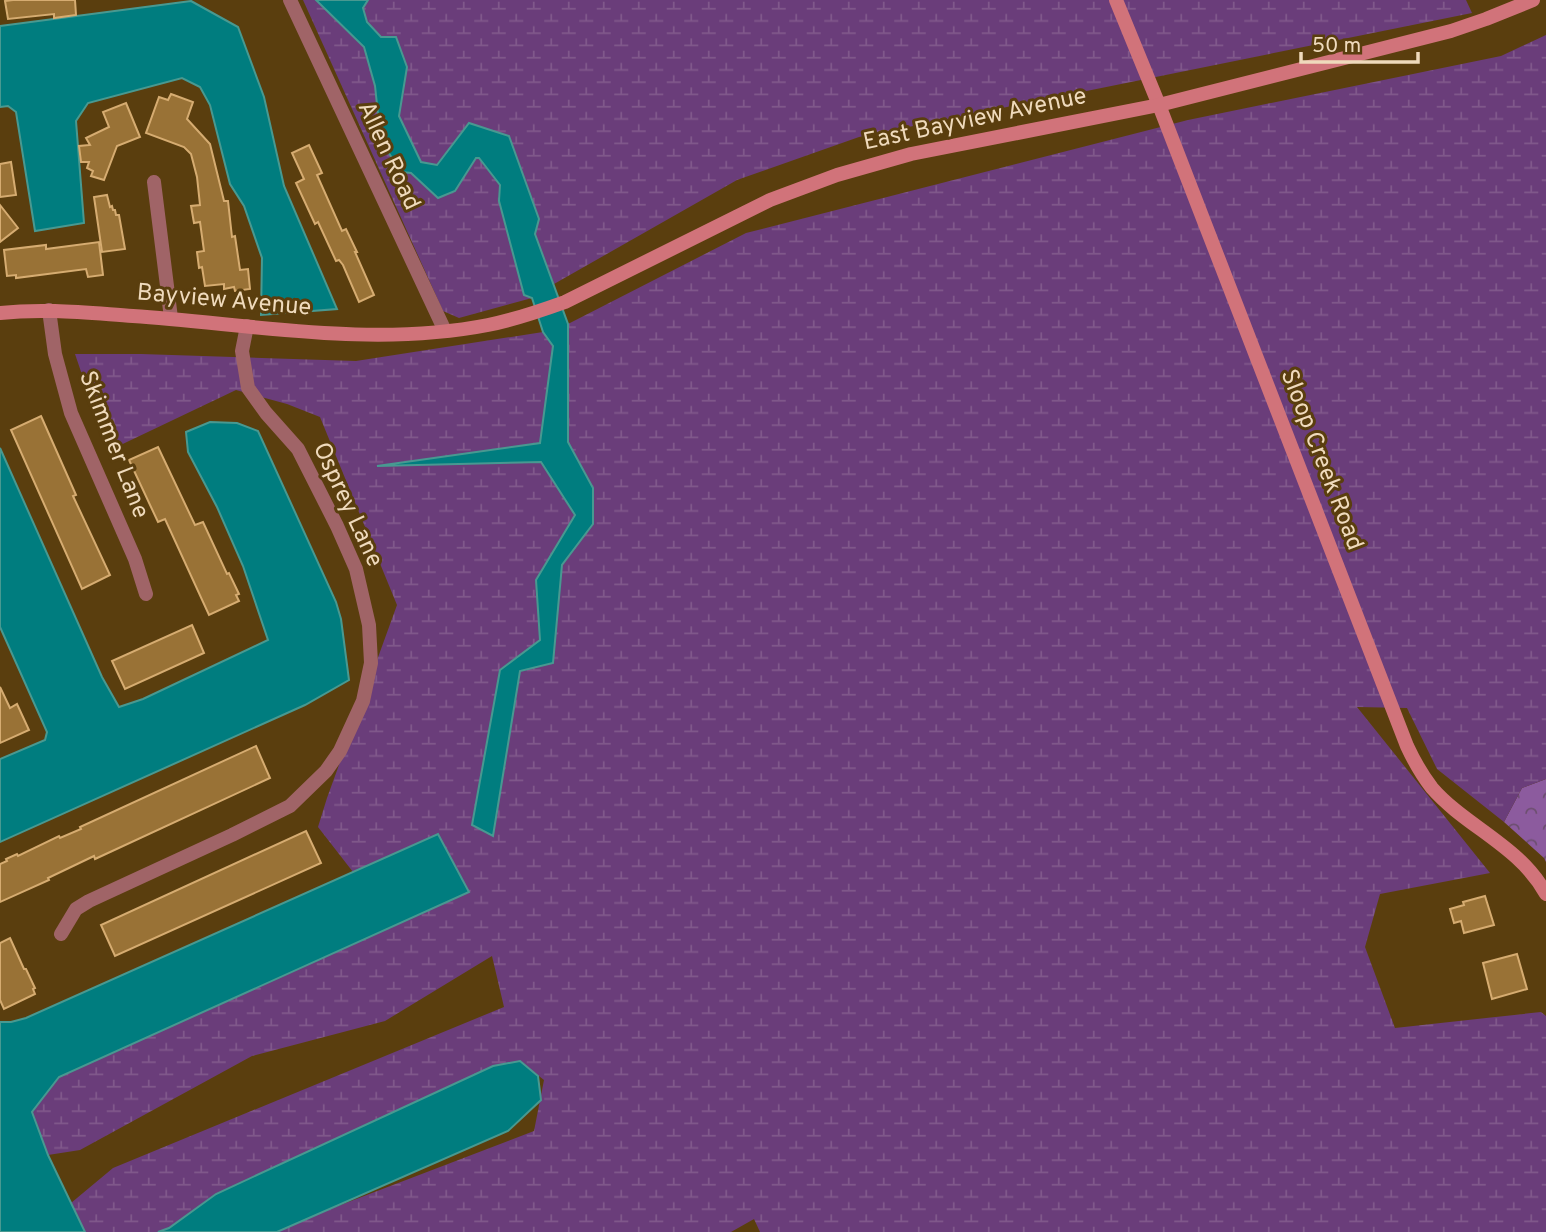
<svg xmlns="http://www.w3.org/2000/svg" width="1546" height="1232" font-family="Overpass,sans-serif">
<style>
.forest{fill:url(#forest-crowns)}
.wetland{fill:url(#wetland-marsh)}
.water{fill:#007d7f;stroke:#489991;stroke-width:2}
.building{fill:#997236;stroke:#d6ac71;stroke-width:2}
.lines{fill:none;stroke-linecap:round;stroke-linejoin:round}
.street{stroke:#a06467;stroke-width:14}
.secondary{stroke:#d1737a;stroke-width:14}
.labels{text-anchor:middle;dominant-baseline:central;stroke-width:6;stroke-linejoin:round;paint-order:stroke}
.street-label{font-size:24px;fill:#efdabc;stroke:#5a3e0e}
</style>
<defs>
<pattern id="forest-crowns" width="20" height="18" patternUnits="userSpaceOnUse" patternTransform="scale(1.75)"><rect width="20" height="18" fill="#8c5b9e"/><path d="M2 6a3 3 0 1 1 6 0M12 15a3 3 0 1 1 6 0" fill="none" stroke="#6d4f70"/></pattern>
<pattern id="wetland-marsh" width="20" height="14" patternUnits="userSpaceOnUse" patternTransform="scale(1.75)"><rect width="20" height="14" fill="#6a3d7a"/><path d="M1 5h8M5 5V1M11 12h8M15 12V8" fill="none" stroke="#80588b"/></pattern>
</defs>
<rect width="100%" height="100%" fill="#5a3e0e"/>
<!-- forest -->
<polygon class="forest" points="1546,779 1546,862 1544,858 1504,822 1522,788"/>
<!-- wetland -->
<g class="wetland">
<polygon points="303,0 316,0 364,47 375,86 381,142 411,173 455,191 476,158 479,158 500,185 499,201 524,295 532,298 459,318 443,311"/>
<polygon points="368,0 1466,0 1472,13 859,137 737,180 554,284 535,234 539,219 509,136 498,133 437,165 421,162 399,116 407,67 396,37 381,37 367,22 363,7"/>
<polygon points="1546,35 1546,779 1522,788 1504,822 1437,769 1407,708 1357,707 1490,873 1380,894 1365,947 1395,1028 1541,1012 1546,1016 1546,1232 760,1232 754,1219 731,1232 270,1232 534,1131 544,1080 520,1061 493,1066 216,1194 169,1228 158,1232 85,1232 71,1203 113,1168 504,1007 492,956 385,1021 252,1056 80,1150 48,1155 32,1112 59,1077 438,834 353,872 318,827 327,798 397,605 320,417 287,404 236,390 108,451 75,354 141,354 356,361 543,332 553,346 540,443 386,466 541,462 575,515 536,580 540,640 500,670 520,670 553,663 562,565 593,524 593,488 568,442 568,324 746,233 1188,120 1501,56"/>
</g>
<!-- water -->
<g class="water">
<polygon points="316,0 368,0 363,8 367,22 381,37 396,37 407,67 399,116 421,162 437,165 469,123 509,136 539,219 535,234 568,324 568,442 593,488 593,524 562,565 553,663 520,671 493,836 472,825 500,670 540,640 536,580 575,515 541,462 377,466 540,443 553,346 543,332 532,298 524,295 499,201 500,185 479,158 476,158 455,191 438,198 411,173 402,172 381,142 375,86 364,47"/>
<polygon points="191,1 238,27 264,97 284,186 337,309 261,315 262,258 244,206 230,184 210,105 200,87 182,78 88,103 76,121 84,223 35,231 16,112 8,106 0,107 0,26"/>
<polygon points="210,422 237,423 258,431 336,602 341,619 349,680 305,705 0,842 0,759 45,740 47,732 0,627 0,448 102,677 119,707 143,699 268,640 243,566 217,507 188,452 186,432"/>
<polygon points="438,834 469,892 59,1077 32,1112 48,1155 85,1232 0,1232 0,1022 11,1022 26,1018"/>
<polygon points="520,1061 538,1076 541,1100 508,1131 277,1232 158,1232 169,1228 216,1194 493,1066"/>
</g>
<!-- building -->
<g class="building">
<polygon points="13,0 75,0 76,15 54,18 54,14 8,19 5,1"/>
<polygon points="171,94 193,102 187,119 210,144 224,201 228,201 232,237 235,236 240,270 248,269 250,289 235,291 234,287 224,289 224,284 205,286 202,267 199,268 197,252 204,251 200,222 194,223 191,206 200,205 197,177 191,154 184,147 146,133 159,97 168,100"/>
<polygon points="126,103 140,137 117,146 104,180 91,176 93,171 87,168 89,162 81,162 79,146 90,145 86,138 109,127 103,112"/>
<polygon points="309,145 322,173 317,175 342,231 346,229 357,252 355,252 374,295 359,302 343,265 339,260 336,261 318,222 315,224 296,183 304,179 292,153"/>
<polygon points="11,162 16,195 0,197 0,164"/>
<polygon points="107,195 110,207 112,206 113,210 115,210 116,215 119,215 125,249 102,252 94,197"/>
<polygon points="0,205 18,228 0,242"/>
<polygon points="99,242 103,275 88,277 86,269 16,278 16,275 7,276 4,250 46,245 46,249"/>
<polygon points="41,416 76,495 73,496 110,575 82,589 11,430"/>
<polygon points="158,447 195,525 203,522 227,574 229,573 239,594 236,595 239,601 209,615 165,519 158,522 129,460"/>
<polygon points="192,625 204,653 125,689 112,661"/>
<polygon points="0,687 10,708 17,704 29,730 0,743"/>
<polygon points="256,746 270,778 95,859 94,856 48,878 49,880 0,902 0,864 7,861 6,859 17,854 18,856 59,836 60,838 81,829 80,827"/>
<polygon points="306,831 321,863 115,956 101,925"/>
<polygon points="1485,896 1494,925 1464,933 1461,921 1454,923 1450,909 1464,905 1463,902"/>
<polygon points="10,938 24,969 26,969 35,988 33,989 35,994 4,1009 0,1000 0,943"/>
<polygon points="1517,954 1527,989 1492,999 1483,963"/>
</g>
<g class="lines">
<!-- street -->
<g class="street">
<polyline points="290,0 445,331"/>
<polyline points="154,182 171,318"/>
<polyline points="49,310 55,354 71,413 135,559 146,594"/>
<polyline points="61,934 76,909 89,901 232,835 290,806 326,771 340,751 363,701 371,663 369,625 356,569 337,526 298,449 266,413 248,388 242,351 247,326"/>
</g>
<!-- secondary -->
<g class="secondary">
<path d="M1116 0 1159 105 1407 746C1414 761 1422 775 1432 788 1466 827 1520 846 1546 894"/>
<path d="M0 313C45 308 88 313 133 316 250 324 371 348 488 325 514 320 540 311 565 302L770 200 837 175 911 154 1159 105 1451 31 1486 19 1533 0"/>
</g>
</g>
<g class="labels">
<!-- street labels -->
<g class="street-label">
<text transform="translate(975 120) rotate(-12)">East Bayview Avenue</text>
<text transform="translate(388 156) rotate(65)">Allen Road</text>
<text transform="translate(224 301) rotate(5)">Bayview Avenue</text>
<text transform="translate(113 445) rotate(69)">Skimmer Lane</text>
<text transform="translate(1321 460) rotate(69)">Sloop Creek Road</text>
<text transform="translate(347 505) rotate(65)">Osprey Lane</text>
</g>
</g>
<!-- scale -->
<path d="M1301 52v10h117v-10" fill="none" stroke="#efdabc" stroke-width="3.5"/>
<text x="1312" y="52" font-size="21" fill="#efdabc" stroke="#5a3e0e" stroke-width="5" paint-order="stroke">50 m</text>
</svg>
